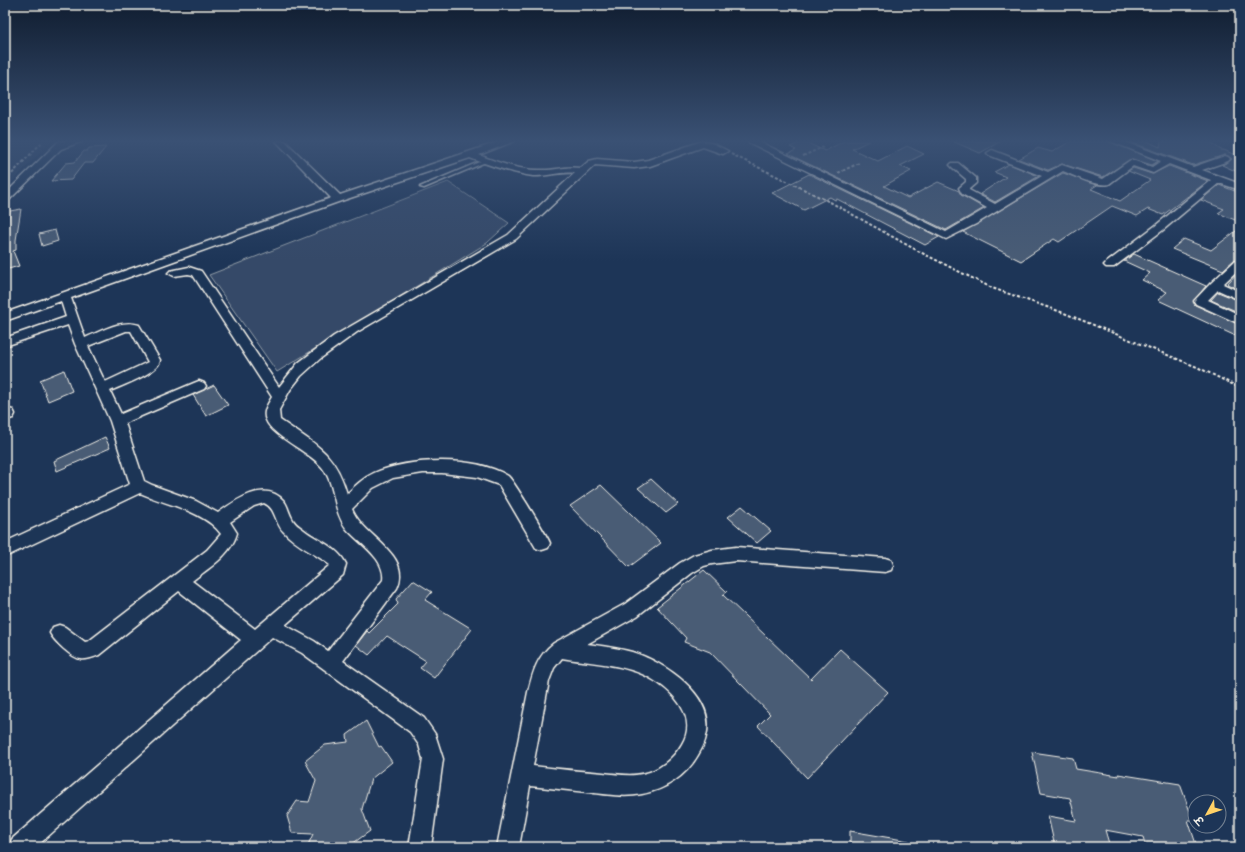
<svg xmlns="http://www.w3.org/2000/svg" width="1245" height="852" font-family="'Architects Daughter','Playpen Sans Deva',sans-serif">
<style>
.built{fill:#2a4060}
.green{fill:#354a67;stroke:#949ea8}
.building{fill:#485b74;stroke:#f4f1e8}
.lines{fill:none;stroke-linecap:round;stroke-linejoin:round}
.service-casing{stroke:#f4f1e8;stroke-width:3}
.minor-casing{stroke:#f4f1e8;stroke-width:3}
.path{stroke:#f4f1e8;stroke-width:2;stroke-dasharray:3 2;stroke-linecap:butt}
.service{fill:#1d3557;fill-rule:evenodd}
.minor{fill:#1d3557;fill-rule:evenodd}
</style>
<rect width="100%" height="100%" fill="#1d3557"/>
<filter id="ink" filterUnits="userSpaceOnUse"><feTurbulence type="fractalNoise" baseFrequency=".025" numOctaves="2"/><feDisplacementMap in="SourceGraphic" scale="8" xChannelSelector="R" yChannelSelector="G"/><feConvolveMatrix kernelMatrix="1 2 1 2 8 2 1 2 1" color-interpolation-filters="sRGB"/></filter>
<g filter="url(#ink)">
<!-- built -->
<polygon class="built" points="5,141 50,141 5,190"/>
<!-- green -->
<polygon class="green" points="448,182 509,223 487,243 277,372 209,275"/>
<!-- building -->
<g class="building">
<polygon points="803,141 825,151 844,141 869,141 852,149 878,161 907,146 924,154 900,166 911,171 884,186 908,198 938,182 959,191 961,195 984,208 946,230 788,154 796,150 790,147"/>
<polygon points="952,141 1001,141 980,153"/>
<polygon points="1071,141 1109,141 1158,161 1152,165 1132,159 1103,177 1062,164 1048,170 1019,159 1038,148 1052,152"/>
<polygon points="1128,141 1147,141 1160,147 1161,141 1209,141 1221,150 1224,150 1235,155 1240,154 1240,173 1222,165 1228,162 1232,159 1225,155 1193,165"/>
<polygon points="106,147 93,163 84,163 71,180 51,181 66,163 75,162 84,151 87,151 89,148"/>
<polygon points="1009,164 1039,176 995,202 980,194 1006,177 994,172"/>
<polygon points="1169,166 1208,181 1163,215 1148,209 1137,216 1112,206 1059,242 1054,239 1021,261 963,232 1063,173 1097,185 1091,189 1120,201 1150,180 1128,171 1133,168 1152,174"/>
<polygon points="809,174 939,237 925,245 837,199 835,200 830,197 804,210 772,193"/>
<polygon points="1219,185 1240,193 1240,222 1218,213 1224,209 1201,200"/>
<polygon points="21,209 16,240 16,250 13,251 19,266 5,270 5,226 7,226 10,211"/>
<polygon points="1240,228 1240,258 1235,259 1223,270 1172,249 1184,239 1211,250"/>
<polygon points="55,230 58,241 42,246 39,234"/>
<polygon points="1134,254 1206,286 1193,302 1195,305 1240,325 1240,338 1158,300 1167,292 1142,280 1150,273 1124,261"/>
<polygon points="1240,270 1240,290 1227,284"/>
<polygon points="1218,292 1240,301 1240,313 1211,300"/>
<polygon points="64,370 72,391 48,401 40,380"/>
<polygon points="214,385 228,405 206,416 193,395"/>
<polygon points="105,437 110,448 57,471 54,461"/>
<polygon points="651,479 678,504 666,513 638,488"/>
<polygon points="601,485 661,543 629,567 570,506"/>
<polygon points="742,506 771,531 757,543 728,517"/>
<polygon points="704,570 727,592 723,595 811,679 840,649 888,692 807,778 758,726 770,714 710,652 684,642 686,638 657,607"/>
<polygon points="413,580 432,592 425,600 472,629 434,678 420,668 426,661 387,636 369,655 356,645 367,631 369,633 398,604 396,599"/>
<polygon points="366,721 379,747 381,746 392,762 371,779 362,809 370,831 348,847 307,847 313,834 292,833 287,816 297,801 309,802 316,781 305,761 325,745 348,742 347,735"/>
<polygon points="1032,752 1073,758 1076,769 1119,776 1118,774 1180,784 1193,820 1188,820 1197,847 1146,847 1143,837 1105,830 1110,847 1055,847 1048,816 1076,821 1070,798 1041,793"/>
<polygon points="850,831 909,841 909,847 850,847"/>
</g>
<g class="lines">
<defs>
<polygon id="service" points="484,160 488,161 424,188 420,187"/>
<g id="minor">
<polygon points="59,141 83,141 61,149 8,201 5,202 5,194"/>
<path d="M276 141H285L340 195 501 141H515L479 155C498 163 523 171 543 170 558 170 565 166 581 168L589 161 597 159 634 162 648 160 702 141 714 144 728 151 723 154 703 147 650 166 634 168 595 165 516 239 357 332 321 358 301 376 290 390 279 410 280 420C314 444 335 451 347 494 355 486 363 478 374 473 409 458 474 455 508 476 513 480 546 534 550 543L548 548 542 550 536 548 499 485 477 477 442 473H423L393 478 373 488 352 509C362 536 413 554 397 588L343 661 424 718 435 734 443 759 431 847H409L423 759 419 745 410 732 302 653 272 637 36 847H9L12 839 241 640 179 591 99 655C94 657 87 660 81 659 72 658 54 641 50 633L53 627 59 625 65 627 85 642 89 641 207 550 221 534C205 511 164 504 140 493L5 557V542L130 484 110 421 75 344 68 325 5 346V338L66 317 61 301 5 321V313L331 198ZM470 158C486 164 516 174 533 176 547 177 561 171 575 173L508 235 334 336 298 363 279 387 201 271 189 267 170 271 168 273 174 276 188 274 193 275 272 397C268 404 262 412 266 420 272 436 308 451 321 466 336 483 332 510 346 528 358 543 386 558 383 580L328 651 314 641 285 625 343 575 346 564C338 547 318 541 304 530 300 527 295 524 293 520 289 514 288 506 284 501 265 479 236 500 218 513L196 501 152 485 144 481 125 423 204 389 206 386 204 383 199 381 194 383 121 414 110 391C121 386 160 372 160 360L139 325C121 319 102 331 85 338L71 298 341 201ZM126 331H131L148 362 105 382 88 346ZM264 503C276 508 275 523 283 531 296 546 315 553 330 565L255 629 192 581C209 568 231 555 237 533L230 522 254 506Z"/>
<path d="M746 141H758L946 232 987 208 962 194 959 188 966 182V179L952 167 950 165 952 163H958L976 178V183L969 189V190L995 204 1042 176 989 155 987 153 992 150 1048 172 1062 165 1103 179 1129 161 1132 160 1152 167 1161 161 1110 141H1123L1193 167 1225 156 1228 157 1230 159 1228 161 1202 170 1240 184V190L1219 183 1163 230 1114 267H1106L1104 265 1106 263 1155 226 1211 180 1169 164 1153 173 1133 166 1109 184C1097 187 1075 176 1063 171L976 224 946 239Z"/>
<polygon points="1240,259 1240,268 1223,284 1240,292 1240,300 1218,290 1208,300 1240,315 1240,324 1196,304 1194,301 1211,283 1236,260"/>
<polygon points="8,409 13,410 15,414 13,418 5,420 5,410"/>
<path d="M736 547 885 558 891 560 893 565 891 570 885 572 736 561 712 564 704 566 692 573 637 616 587 644C602 646 617 648 632 652 664 662 717 696 706 736 705 743 701 750 698 755 686 776 665 790 642 794 624 798 605 794 587 792 568 790 549 788 530 786L519 847H497L528 692C533 672 537 656 554 643L625 604 680 563 694 555 712 550ZM562 658C585 662 609 663 631 670 660 678 702 711 682 744 674 758 659 771 642 774 629 777 616 774 603 773 580 771 556 769 533 766L549 681 554 668Z"/>
</g>
</defs>
<!-- service casing -->
<use href="#service" class="service-casing"/>
<!-- minor casing -->
<use href="#minor" class="minor-casing"/>
<!-- path -->
<g class="path">
<polyline points="731,154 832,203 918,251 992,288 1064,313 1197,367 1240,388"/>
<polyline points="803,156 823,147"/>
<polyline points="838,173 859,163"/>
<polyline points="5,181 43,141"/>
</g>
<!-- service -->
<use href="#service" class="service"/>
<!-- minor -->
<use href="#minor" class="minor"/>
</g>
</g>
<!-- sky -->
<linearGradient id="sky" x2="0" y2="1"><stop stop-color="#101d30"/><stop offset="0.54" stop-color="#3a5174"/><stop offset="1" stop-color="#3a5174" stop-opacity="0"/></linearGradient>
<rect width="1245" height="261" fill="url(#sky)"/>
<!-- margin -->
<rect width="1245" height="852" fill="none" stroke="#1d3557" stroke-width="20"/>
<rect x="10" y="10" width="1225" height="832" fill="none" stroke="#f4f1e8" stroke-width="1.5" filter="url(#ink)"/>
<!-- north arrow -->
<g transform="translate(1207 814) rotate(230)"><circle r="19" fill="#1d3557" stroke="#738091"/>
<path d="M0-3L7 15L0 10L-7 15Z" fill="#ffd166"/>
<text y="-6" font-size="11" font-weight="bold" text-anchor="middle" fill="#f4f1e8">उ</text>
</g>
</svg>
